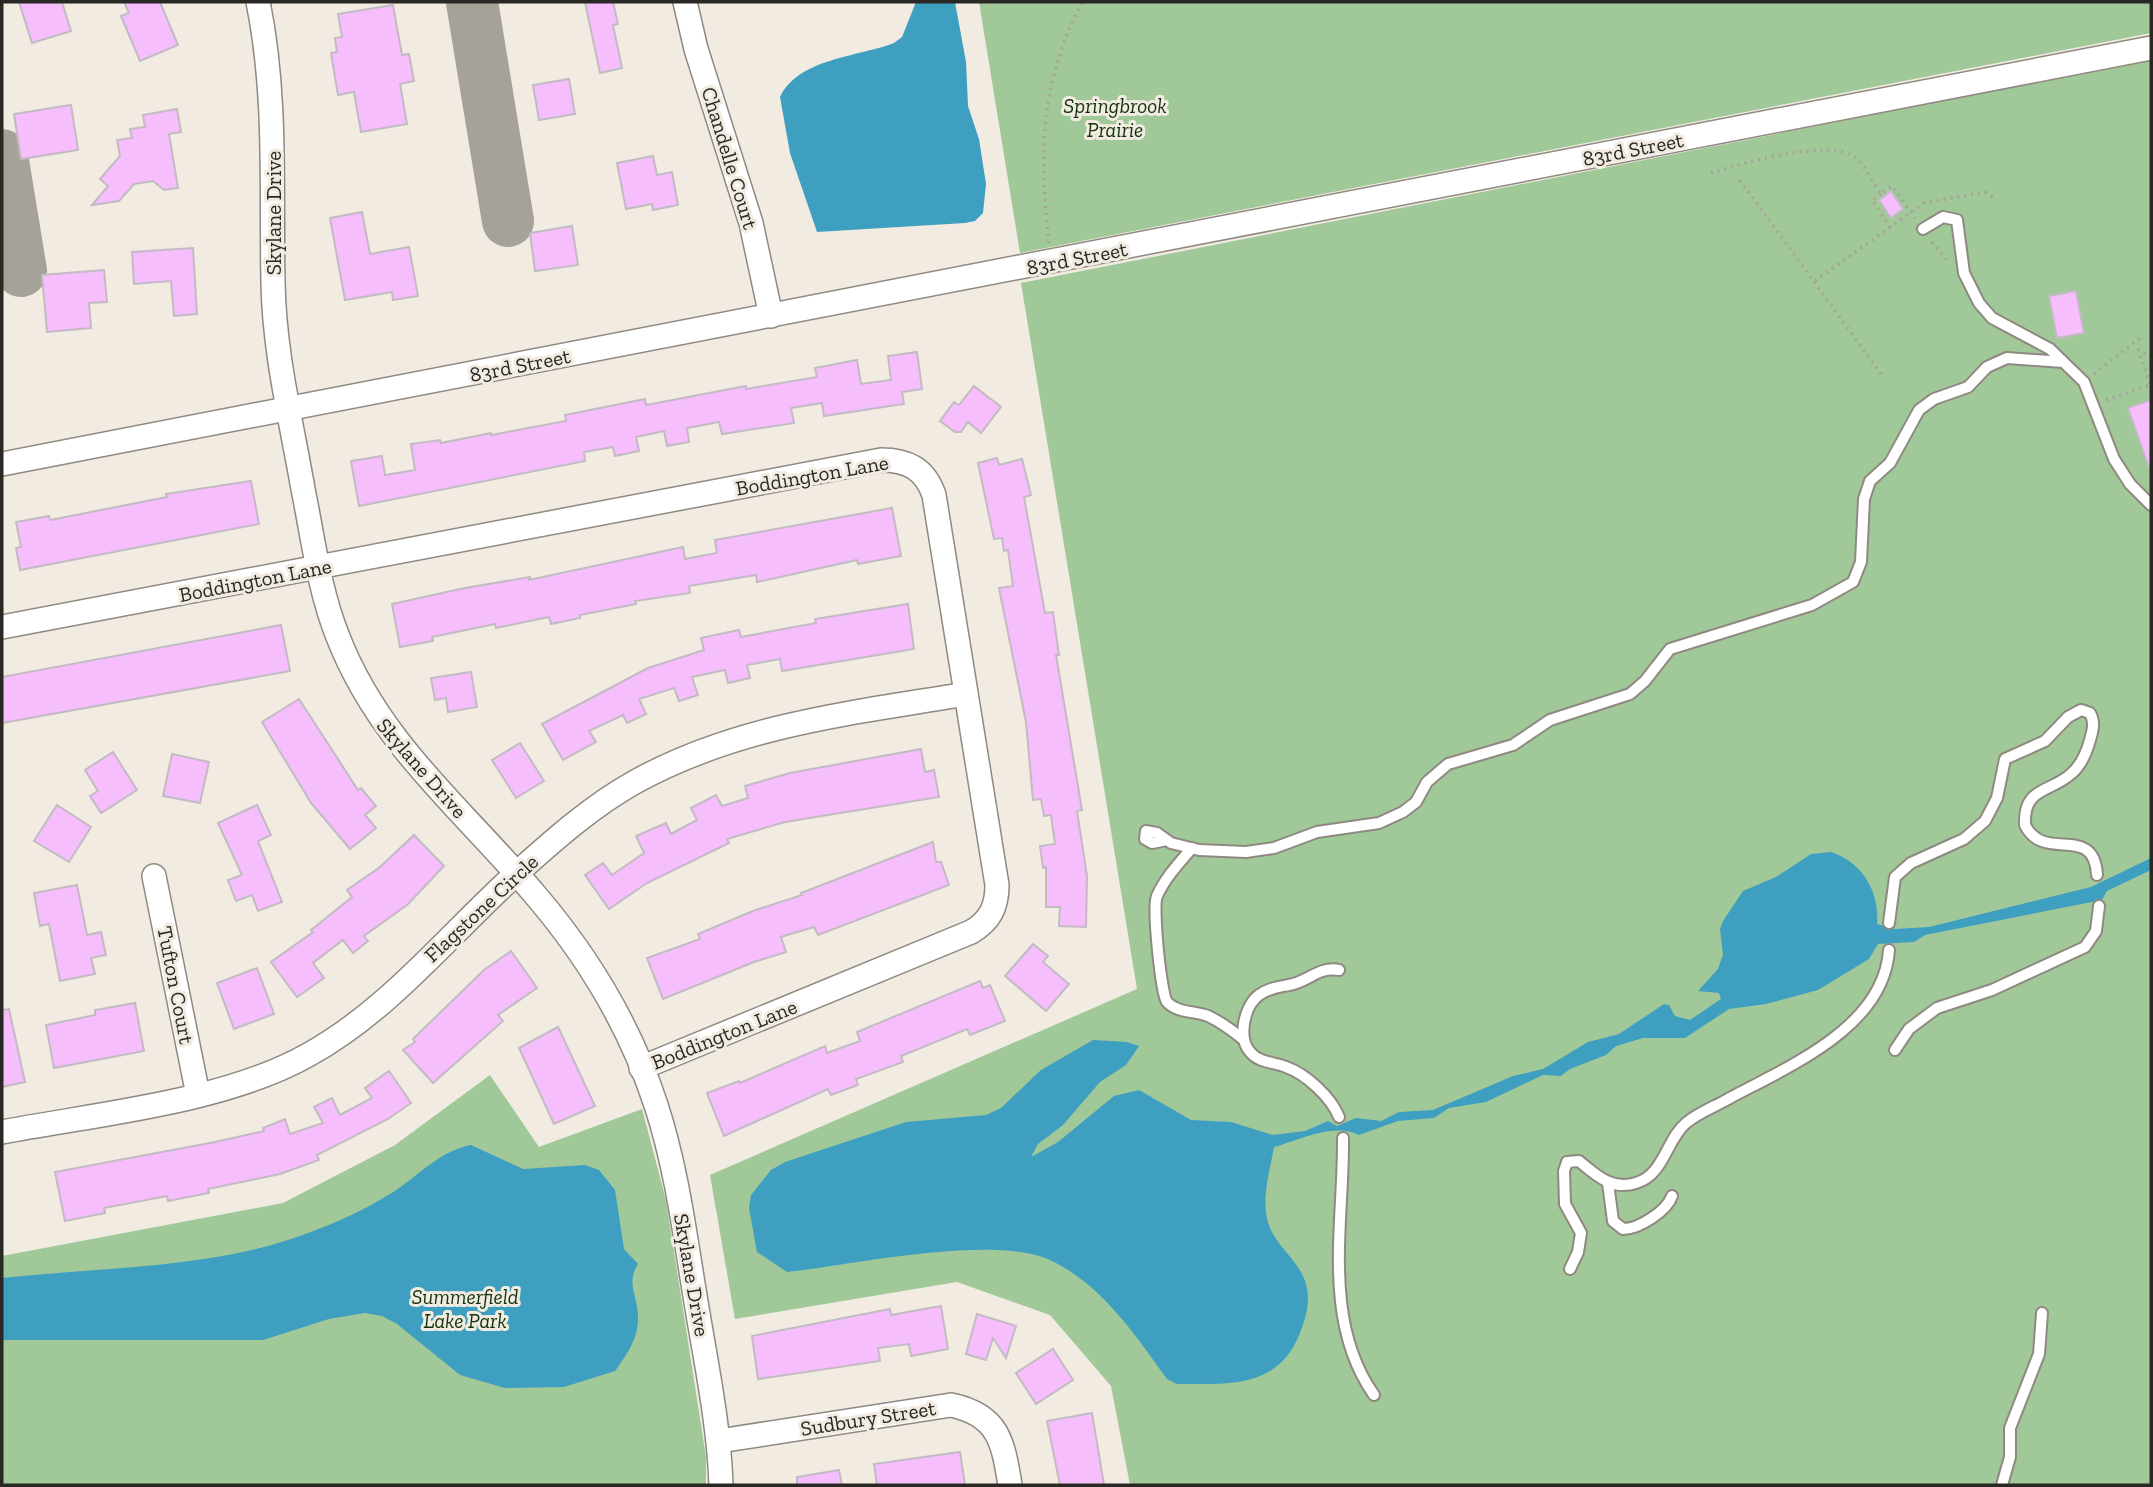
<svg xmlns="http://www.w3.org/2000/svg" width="2153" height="1487" font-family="'Zilla Slab',serif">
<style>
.green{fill:#a1c899}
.water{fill:#3e9fc1}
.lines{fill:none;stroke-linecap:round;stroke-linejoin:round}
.taxiway{stroke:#a6a29a;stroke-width:52}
.building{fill:#f6befc;stroke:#c2bbc3;stroke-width:2}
.service-casing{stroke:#8f8981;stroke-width:14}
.minor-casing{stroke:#8f8981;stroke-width:26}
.path{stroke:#a7a39c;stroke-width:3.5;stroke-dasharray:2 5;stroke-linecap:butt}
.service{stroke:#fff;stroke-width:10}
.minor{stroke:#fff;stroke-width:23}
.labels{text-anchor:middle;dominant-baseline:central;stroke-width:6;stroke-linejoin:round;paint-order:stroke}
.park-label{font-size:21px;font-style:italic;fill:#11340a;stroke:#f1ebe2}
.street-label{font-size:21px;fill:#2a2825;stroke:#f1ebe2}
</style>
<rect width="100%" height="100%" fill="#f1ebe2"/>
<!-- green -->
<g class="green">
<polygon points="979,2 2151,2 2151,33 1020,253"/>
<polygon points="2151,60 2151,1485 1130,1485 1111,1386 1050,1315 957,1282 735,1319 710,1175 1137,989 1021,283"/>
<polygon points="490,1075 539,1147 642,1109 666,1200 706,1457 706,1485 2,1485 2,1256 283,1203 395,1145"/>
</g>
<!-- water -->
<g class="water">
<path d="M916 2H955L966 62 968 106 979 139 986 184 983 213 975 221 965 223 817 232 790 153 780 97C799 58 858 57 894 43L902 37Z"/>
<path d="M1831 852C1862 862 1880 892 1877 924L1895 929 1929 927 2091 887 2151 858V870L2107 891 2102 900 1925 935 1914 942 1878 944 1869 959 1818 990 1766 1004 1729 1009 1685 1038H1643L1616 1046 1606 1055 1570 1069 1561 1076 1543 1075 1486 1102 1449 1108 1434 1118 1398 1121 1359 1135C1335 1122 1299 1140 1274 1147 1270 1170 1261 1199 1268 1222 1274 1245 1297 1258 1305 1281 1311 1299 1307 1315 1300 1333 1278 1389 1229 1384 1177 1384L1167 1379C1136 1336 1102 1285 1052 1261 996 1233 852 1265 787 1272L757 1252 749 1208 751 1195 771 1170 785 1162 906 1122 986 1115 1001 1108 1041 1070 1093 1040 1127 1042 1139 1046 1126 1065 1100 1082 1063 1125 1038 1144 1031 1157 1058 1142 1114 1096 1139 1090 1191 1120 1231 1122 1273 1135 1305 1131 1328 1121 1337 1126 1356 1118 1381 1121 1399 1112 1433 1110 1513 1076 1543 1069 1588 1042 1619 1034 1664 1004 1669 1005 1675 1016 1690 1020 1721 999 1719 993 1698 991 1718 969 1723 955 1720 929 1723 921 1743 891 1776 877 1811 854Z"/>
<path d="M471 1145 523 1169 585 1165 599 1170 615 1190 624 1249 638 1264C625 1284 639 1298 638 1319 638 1339 626 1356 615 1371L564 1387 505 1388 460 1375 397 1324 382 1316 365 1313 329 1319 263 1340H2V1278C100 1267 215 1269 308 1233 336 1223 364 1210 390 1194 417 1178 438 1151 471 1145Z"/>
</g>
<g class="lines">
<!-- taxiway -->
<g class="taxiway">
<polyline points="472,2 508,221"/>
<polyline points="2,155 21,271"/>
</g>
</g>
<!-- building -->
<g class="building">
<polygon points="19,2 62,2 71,31 32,43"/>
<polygon points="124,2 160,2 178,45 140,61 121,16 129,13"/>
<polygon points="585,2 613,2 618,24 613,25 622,68 600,73"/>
<polygon points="393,5 402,55 409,54 414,81 400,84 407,124 361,132 354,92 338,95 331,53 337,52 335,38 342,37 338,14"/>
<polygon points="569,79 575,114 539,120 533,85"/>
<polygon points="71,105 78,150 21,159 14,114"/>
<polygon points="177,109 181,132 169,134 178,188 164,190 153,181 134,184 119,201 92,205 108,186 100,179 120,156 117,140 132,138 130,129 145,127 143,115"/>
<polygon points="653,156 657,175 672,172 678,205 653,210 652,204 626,209 617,163"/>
<polygon points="1891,191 1903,209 1891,218 1879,200"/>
<polygon points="362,212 370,254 409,247 418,296 393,300 392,292 345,300 330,218"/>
<polygon points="572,226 578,265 535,271 530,233"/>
<polygon points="193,248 197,314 174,316 171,281 134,284 132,252"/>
<polygon points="104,270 107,302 89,303 91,328 47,332 42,275"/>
<polygon points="2076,291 2084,333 2057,338 2049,296"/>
<polygon points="917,352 922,389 902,392 904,404 824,416 822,403 791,408 794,423 722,434 719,422 687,428 689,442 667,446 664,431 636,437 639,451 615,456 613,447 584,452 585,461 359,506 351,461 382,456 385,475 415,470 411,444 440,440 441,443 491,433 491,435 566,421 565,415 645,399 646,405 746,386 746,389 817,377 815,368 857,360 861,384 891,380 888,356"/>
<polygon points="974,386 1001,407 981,433 968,422 961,432 955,432 940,421 954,402 959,405"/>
<polygon points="2151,400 2151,468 2149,468 2128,408"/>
<polygon points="997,458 999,465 1022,459 1031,495 1024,497 1045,613 1053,612 1059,655 1056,655 1082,810 1077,811 1087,876 1086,927 1059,926 1060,907 1046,907 1046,867 1043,868 1040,846 1055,844 1051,815 1044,816 1041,799 1033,800 1026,722 999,588 1013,586 1008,550 1004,551 1002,538 994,539 978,463"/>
<polygon points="251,481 259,524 20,570 16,548 21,547 16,522 49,516 50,520 167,497 166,494"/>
<polygon points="892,508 901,556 858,564 857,560 757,582 756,575 689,586 690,593 635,601 636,604 580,615 580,618 551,624 549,617 496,628 495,624 432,637 433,641 400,647 392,604 465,588 530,577 529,580 683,547 685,559 717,553 715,540"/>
<polygon points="908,604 914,649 782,671 780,659 747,665 750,678 728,683 725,670 692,677 698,695 679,701 674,688 639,699 646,714 627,723 623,715 589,731 596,742 563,760 542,724 648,668 704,650 701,638 739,630 741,637 816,623 815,619"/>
<polygon points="281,625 290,671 2,723 2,677"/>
<polygon points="471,672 477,707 448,712 446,698 435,700 431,678"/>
<polygon points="299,699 358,790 361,788 376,806 365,815 376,828 350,849 311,803 262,722"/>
<polygon points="520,743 544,781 516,798 492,760"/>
<polygon points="921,749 925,772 934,770 939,797 785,822 727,839 729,843 647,883 609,909 585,875 603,863 612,875 644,853 636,836 666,823 671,834 697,820 691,808 716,795 722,806 748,798 745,786 790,773"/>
<polygon points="113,752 137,790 101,813 90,796 98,791 85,770"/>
<polygon points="172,754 209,762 200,803 163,796"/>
<polygon points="57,805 91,827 69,862 34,841"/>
<polygon points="257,805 271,835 258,841 282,902 258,911 252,895 236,901 228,880 242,875 218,823"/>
<polygon points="414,835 444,866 407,905 364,936 368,941 353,953 343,940 313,963 324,978 297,997 271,962 313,932 311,930 352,897 347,890 380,867"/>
<polygon points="933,842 936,862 941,862 949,885 818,935 814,927 781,937 786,952 754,962 663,999 647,958 700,939 698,934 753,911 802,895 801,893"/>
<polygon points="77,885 87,935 101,932 106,955 91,958 95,974 60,981 49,924 40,926 34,893"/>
<polygon points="1033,944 1048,956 1043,962 1069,984 1046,1011 1005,976"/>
<polygon points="511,951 537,988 498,1015 503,1021 433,1083 403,1050 415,1042 413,1039 484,970"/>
<polygon points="257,968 274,1014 234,1029 217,983"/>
<polygon points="980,981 983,988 990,985 1005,1021 970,1035 967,1029 901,1056 903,1062 856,1079 858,1085 831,1095 828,1089 724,1136 707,1093 739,1081 740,1083 825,1046 827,1053 860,1041 857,1032"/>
<polygon points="135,1003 144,1051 54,1068 46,1025 95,1015 95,1010"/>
<polygon points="9,1009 25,1082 2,1087 2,1010"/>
<polygon points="558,1027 595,1106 554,1124 519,1048"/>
<polygon points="389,1071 411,1103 388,1119 317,1155 319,1160 280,1174 208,1189 209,1193 168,1201 167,1196 104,1208 105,1213 65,1221 55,1172 215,1142 264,1131 263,1128 285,1119 290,1134 323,1123 314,1107 332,1098 340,1115 372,1098 365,1088"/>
<polygon points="941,1306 948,1349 911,1356 909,1344 878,1348 880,1361 758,1379 752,1336 890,1309 891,1315"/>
<polygon points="977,1314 1016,1326 1006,1358 993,1338 986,1360 966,1354"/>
<polygon points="1053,1349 1073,1380 1036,1404 1016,1373"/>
<polygon points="1092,1413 1104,1485 1060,1485 1047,1421"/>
<polygon points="960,1452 965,1485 877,1485 874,1464"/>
<polygon points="839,1470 842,1485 797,1485 797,1477"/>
</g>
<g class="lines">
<defs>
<g id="service">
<polyline points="1923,229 1943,217 1957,220 1964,273 1979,303 1992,318 2050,349 2084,382 2114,459 2130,484 2151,505"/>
<polyline points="1167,840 1152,843 1145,839 1146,831 1157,833 1171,843 1199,850 1246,852 1274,848 1317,832 1379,823 1403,812 1416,802 1427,782 1448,764 1513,745 1550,720 1630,694 1645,681 1670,649 1812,605 1853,582 1861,562 1864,499 1870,481 1890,463 1919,410 1934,399 1968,387 1987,367 2007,358 2063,362"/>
<path d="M1192 848C1179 863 1165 878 1157 896 1152 905 1161 994 1167 1002 1177 1013 1195 1011 1208 1016 1221 1022 1233 1031 1244 1040"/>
<path d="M1889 923 1895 877 1911 863 1964 839 1985 821 1997 798 2005 759 2045 741 2068 717 2081 710 2090 713C2095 722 2093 730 2090 740 2087 751 2081 765 2072 773 2051 793 2023 786 2025 825 2044 864 2094 822 2097 875"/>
<path d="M1339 970C1319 966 1308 982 1289 985 1279 987 1268 988 1259 995 1244 1006 1237 1039 1251 1053 1260 1063 1274 1062 1286 1067 1306 1074 1331 1097 1339 1117"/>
<polyline points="1895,1050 1909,1029 1937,1008 1992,990 2085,947 2096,931 2099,906"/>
<path d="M1343 1138C1344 1223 1321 1320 1374 1395"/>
<path d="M1608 1183 1613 1221 1623 1229C1639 1229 1667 1211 1672 1196"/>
<path d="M1570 1269 1578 1252 1581 1233 1565 1204 1564 1171 1567 1162 1579 1161C1596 1175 1612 1191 1636 1183 1664 1175 1666 1140 1686 1123 1698 1113 1714 1107 1728 1099 1787 1067 1884 1028 1889 950"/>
<polyline points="2002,1485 2010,1457 2010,1428 2039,1354 2042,1313"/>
</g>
<g id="minor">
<path d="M258 2C277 95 271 188 273 282 274 352 291 420 303 489 313 538 319 590 338 637 380 745 465 811 537 897 589 958 631 1029 656 1105 677 1169 685 1236 696 1302 706 1363 719 1424 721 1485"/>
<polyline points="685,2 696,49 751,223 771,316"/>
<polyline points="2,464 2151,48"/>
<path d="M2 627 881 460C908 460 925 469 934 495L997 885C997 907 990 921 971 932L641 1068"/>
<polyline points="154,876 198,1095"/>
<path d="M2 1132C97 1114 225 1102 308 1055 390 1010 450 933 518 872 555 839 592 806 635 782 738 725 852 713 966 694"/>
<path d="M719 1441 951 1405C999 1415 1003 1442 1010 1485"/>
</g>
</defs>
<!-- service casing -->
<use href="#service" class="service-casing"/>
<!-- minor casing -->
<use href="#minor" class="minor-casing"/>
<!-- path -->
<g class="path">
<path d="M1711 173C1740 164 1831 137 1856 158 1866 167 1873 183 1881 194L1892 186 1915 218"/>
<polyline points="1740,180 1884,378"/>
<polyline points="1881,194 1872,200 1890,227"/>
<polyline points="1932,242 1949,263"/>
<path d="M1049 243C1039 153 1040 83 1082 2"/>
<polyline points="1815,281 1924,203 1985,192 1997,200"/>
<polyline points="2138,349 2151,386"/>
<polyline points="2138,349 2151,357"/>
<polyline points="2094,374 2144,335"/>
<polyline points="2106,400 2151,385"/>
</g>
<!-- service -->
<use href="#service" class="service"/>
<!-- minor -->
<use href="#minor" class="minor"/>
</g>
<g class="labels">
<!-- park labels -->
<g class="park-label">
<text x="1115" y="105">Springbrook<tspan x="1115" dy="24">Prairie</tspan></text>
<text x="465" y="1296">Summerfield<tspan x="465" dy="24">Lake Park</tspan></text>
</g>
<!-- street labels -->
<g class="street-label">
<text transform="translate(1633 149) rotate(-11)">83rd Street</text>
<text transform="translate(730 158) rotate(73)">Chandelle Court</text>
<text transform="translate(273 213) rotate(-90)">Skylane Drive</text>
<text transform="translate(1077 258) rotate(-11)">83rd Street</text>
<text transform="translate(520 365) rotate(-11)">83rd Street</text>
<text transform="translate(812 475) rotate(-10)">Boddington Lane</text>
<text transform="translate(255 580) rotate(-11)">Boddington Lane</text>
<text transform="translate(422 768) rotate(49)">Skylane Drive</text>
<text transform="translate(481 908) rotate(-43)">Flagstone Circle</text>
<text transform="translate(176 985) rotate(79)">Tufton Court</text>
<text transform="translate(724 1034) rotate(-22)">Boddington Lane</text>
<text transform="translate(692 1275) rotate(80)">Skylane Drive</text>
<text transform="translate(868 1418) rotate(-9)">Sudbury Street</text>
</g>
</g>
<!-- border -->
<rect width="2153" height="1487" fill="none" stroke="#2a2825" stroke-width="7"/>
</svg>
